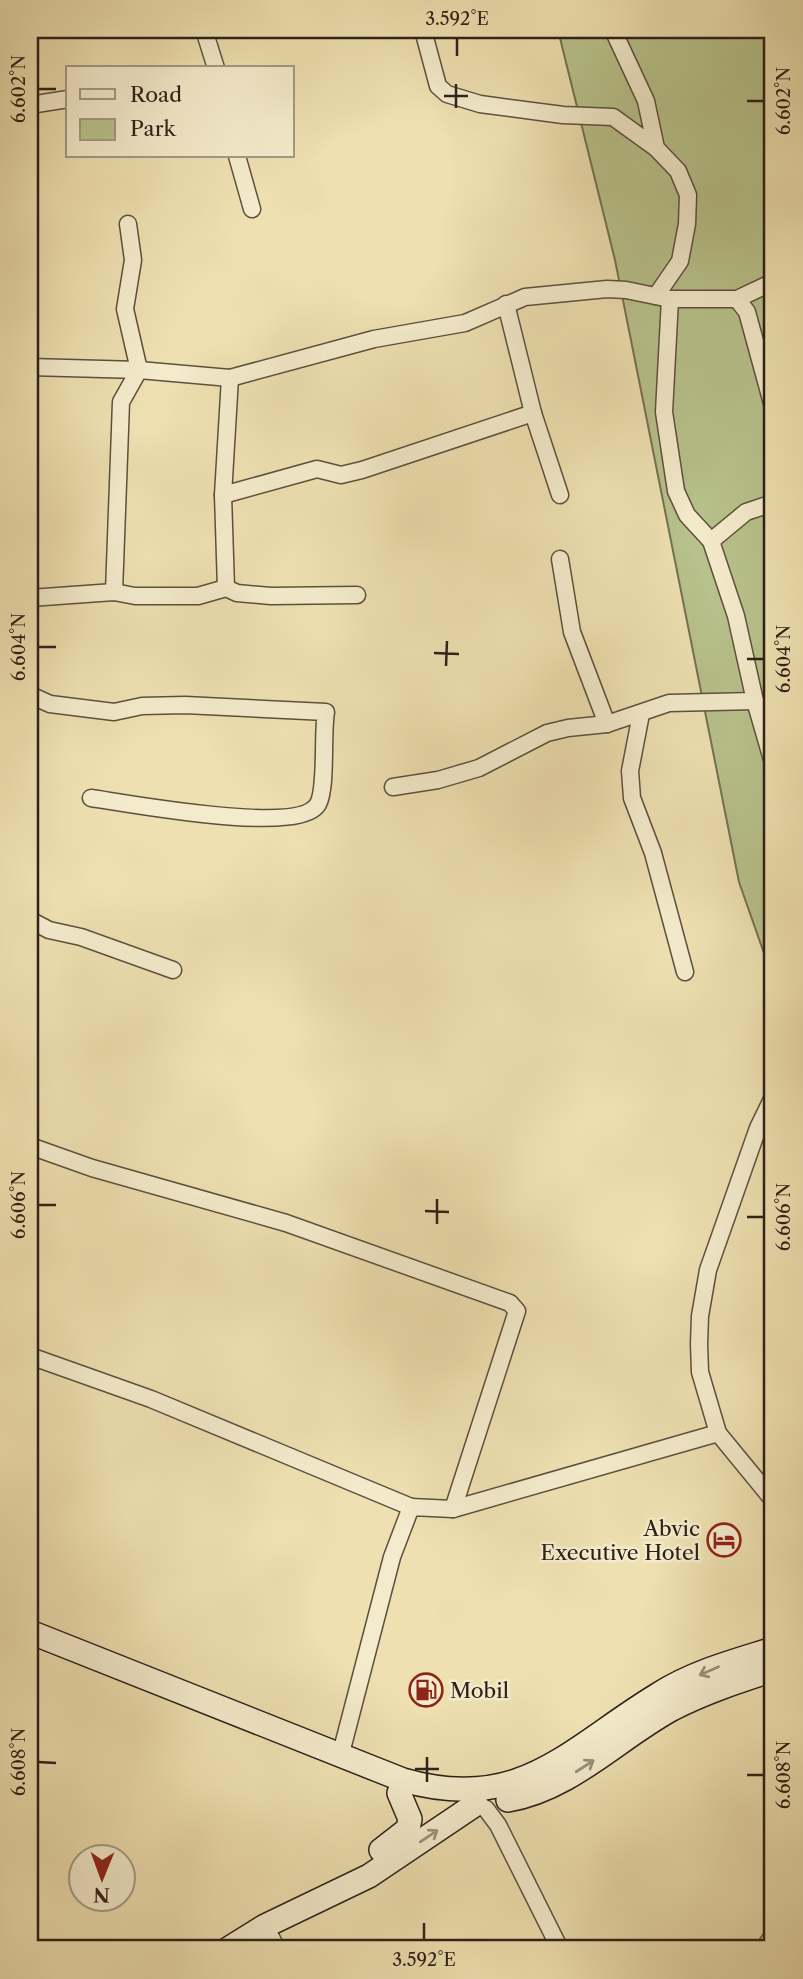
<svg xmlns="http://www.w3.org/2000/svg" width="803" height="1979" font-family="'Libre Caslon Text',serif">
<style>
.green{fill:#b8c28c;stroke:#727152;stroke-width:2}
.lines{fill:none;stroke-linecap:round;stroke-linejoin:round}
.street-casing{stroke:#5d503e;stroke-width:19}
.secondary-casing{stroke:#2d2018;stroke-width:26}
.street{stroke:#f4ebcc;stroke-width:16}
.secondary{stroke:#f4ebcc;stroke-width:23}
.oneway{stroke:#9a907b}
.ticks{fill:none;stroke:#2d2018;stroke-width:2.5}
.labels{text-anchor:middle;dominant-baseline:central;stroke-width:5;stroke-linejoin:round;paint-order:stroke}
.poi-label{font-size:21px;fill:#2d2018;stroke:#f4ebcc;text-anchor:end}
.neatline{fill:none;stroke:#2d2018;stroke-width:2.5}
.ticks-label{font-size:18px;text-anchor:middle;fill:#2d2018}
</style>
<rect width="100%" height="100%" fill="#eee0b1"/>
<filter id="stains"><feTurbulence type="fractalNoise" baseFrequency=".00286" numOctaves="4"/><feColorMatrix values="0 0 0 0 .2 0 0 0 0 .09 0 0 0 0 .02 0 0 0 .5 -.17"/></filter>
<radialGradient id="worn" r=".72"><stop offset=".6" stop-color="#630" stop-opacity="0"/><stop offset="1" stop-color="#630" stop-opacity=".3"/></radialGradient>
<!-- green -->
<polygon class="green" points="558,30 773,30 773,979 739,882 615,260"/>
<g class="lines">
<defs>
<g id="street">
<polyline points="204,30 216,68"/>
<polyline points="423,30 438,86 447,94 480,104 563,115 613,117 656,148"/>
<polyline points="613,30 646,101 656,148 678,171 688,195 687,224 680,261 656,296"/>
<polyline points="30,105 68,99"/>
<polyline points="237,156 252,209"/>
<polyline points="670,299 664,412 676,491 687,515 711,541 736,616 755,701 773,763"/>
<polyline points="737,299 747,312 773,407"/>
<polyline points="506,304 533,413 560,495"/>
<polyline points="30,367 139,370 230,378 374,339 465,323 525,297 607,289 626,290 670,299 737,299 773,282"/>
<polyline points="223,495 317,469 341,475 362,470 533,413"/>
<polyline points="711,541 746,512 773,503"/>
<polyline points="560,559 572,632 607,724"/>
<polyline points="226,588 223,495 230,378"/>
<polyline points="114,592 121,402 139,370 125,309 133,260 128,224"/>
<polyline points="30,598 114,592 135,596 198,596 226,588 237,593 271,596 357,595"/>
<path d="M30 695 50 704 114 712 142 706 185 705 326 712C322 734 327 788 318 804 300 836 126 803 91 798"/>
<polyline points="641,714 630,771 632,798 653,853 685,972"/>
<polyline points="393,787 438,780 479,768 547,733 568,728 607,724 669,703 755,701"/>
<polyline points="30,920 49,930 81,937 173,970"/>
<polyline points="773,1097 758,1128 708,1270 700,1316 699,1344 700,1372 718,1433 773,1500"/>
<polyline points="30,1146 92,1168 286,1223 510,1303 517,1311 453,1509 411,1507 392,1557 341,1753"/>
<polyline points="30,1356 151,1399 411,1507"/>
<polyline points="453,1509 718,1433"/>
<polyline points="476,1804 486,1809 498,1825 560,1949"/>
<polyline points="265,1926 277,1949"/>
<polyline points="763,1949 773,1936"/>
</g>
<g id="secondary">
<path d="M30 1632 403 1780C521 1814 568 1749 659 1694 693 1672 735 1661 773 1649"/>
<path d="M508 1800C571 1789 617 1739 672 1709 705 1692 739 1681 773 1670"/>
<polyline points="381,1850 408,1829 410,1819 399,1793"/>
<polyline points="228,1949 265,1926 369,1876 476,1804"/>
</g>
</defs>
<!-- street casing -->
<use href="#street" class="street-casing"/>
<!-- secondary casing -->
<use href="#secondary" class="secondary-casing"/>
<!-- street -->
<use href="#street" class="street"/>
<!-- secondary -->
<use href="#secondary" class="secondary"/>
</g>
<!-- one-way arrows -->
<defs><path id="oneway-shaft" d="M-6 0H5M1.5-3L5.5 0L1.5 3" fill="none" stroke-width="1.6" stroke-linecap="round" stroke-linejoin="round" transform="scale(1.75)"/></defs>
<g class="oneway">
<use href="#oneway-shaft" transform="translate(709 1671) rotate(156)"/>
<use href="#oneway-shaft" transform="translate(585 1766) rotate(-33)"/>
<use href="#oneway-shaft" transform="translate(429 1836) rotate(-34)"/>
</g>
<!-- ticks -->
<path class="ticks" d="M457 56V38M38 89H56M444 96H468M747 101H764M456 108V84M38 647H56M434 653 459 654M747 659H764M446 666 447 641M38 1205H56M425 1211 449 1212M747 1217H764M437 1224V1199M38 1762 56 1763M415 1769H439M747 1775H764M427 1782V1757M424 1940V1923"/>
<!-- icons -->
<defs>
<symbol id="hotel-ring" viewBox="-11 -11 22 22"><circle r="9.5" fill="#f4ebcc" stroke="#8f2418" stroke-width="1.5"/><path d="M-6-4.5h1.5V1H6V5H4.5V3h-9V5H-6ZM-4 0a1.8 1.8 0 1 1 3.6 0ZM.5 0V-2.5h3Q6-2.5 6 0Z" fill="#8f2418"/></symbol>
<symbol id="fuel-ring" viewBox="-11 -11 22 22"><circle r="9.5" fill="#f4ebcc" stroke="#8f2418" stroke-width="1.5"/><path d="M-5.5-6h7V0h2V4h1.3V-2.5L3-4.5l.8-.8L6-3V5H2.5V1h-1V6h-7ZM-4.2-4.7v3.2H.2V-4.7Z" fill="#8f2418"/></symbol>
</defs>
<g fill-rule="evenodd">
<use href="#hotel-ring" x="705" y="1521" width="38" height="38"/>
<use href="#fuel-ring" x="407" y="1671" width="38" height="38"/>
</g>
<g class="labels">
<!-- poi labels -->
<g class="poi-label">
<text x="700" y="1528">Abvic<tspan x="700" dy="24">Executive Hotel</tspan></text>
<text x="450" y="1690" text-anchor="start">Mobil</text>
</g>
</g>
<!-- margin -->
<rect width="803" height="1979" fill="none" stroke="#eee0b1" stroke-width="77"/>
<!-- legend -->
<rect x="66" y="66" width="228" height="91" fill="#f4ebcc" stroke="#a49a84" stroke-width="2"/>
<rect x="80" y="89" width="35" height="10" fill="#f4ebcc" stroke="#a49a84" stroke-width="2"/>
<text x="130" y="102" font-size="21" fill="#2d2018">Road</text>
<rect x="80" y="119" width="35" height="21" fill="#b8c28c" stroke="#a49a84" stroke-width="2"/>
<text x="130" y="136" font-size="21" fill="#2d2018">Park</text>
<!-- north arrow -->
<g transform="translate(102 1878) rotate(181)"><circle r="33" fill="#f4ebcc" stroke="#a49a84" stroke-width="2"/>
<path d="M0-5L12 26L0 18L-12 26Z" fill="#8f2418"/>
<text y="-10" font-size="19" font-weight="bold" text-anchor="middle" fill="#2d2018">N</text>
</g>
<rect x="38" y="38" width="726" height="1902" class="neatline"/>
<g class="ticks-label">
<text x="457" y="25">3.592°E</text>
<text transform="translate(19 89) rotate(-90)" y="6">6.602°N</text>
<text transform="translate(784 101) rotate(-90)" y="6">6.602°N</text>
<text transform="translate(19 647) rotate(-90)" y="6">6.604°N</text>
<text transform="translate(784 659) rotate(-90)" y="6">6.604°N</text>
<text transform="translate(19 1205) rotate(-90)" y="6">6.606°N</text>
<text transform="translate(784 1217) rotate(-90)" y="6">6.606°N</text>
<text transform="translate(19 1762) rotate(-90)" y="6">6.608°N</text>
<text transform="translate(784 1775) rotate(-90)" y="6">6.608°N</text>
<text x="424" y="1966">3.592°E</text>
</g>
<rect width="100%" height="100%" filter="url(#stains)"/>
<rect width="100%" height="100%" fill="url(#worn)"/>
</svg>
